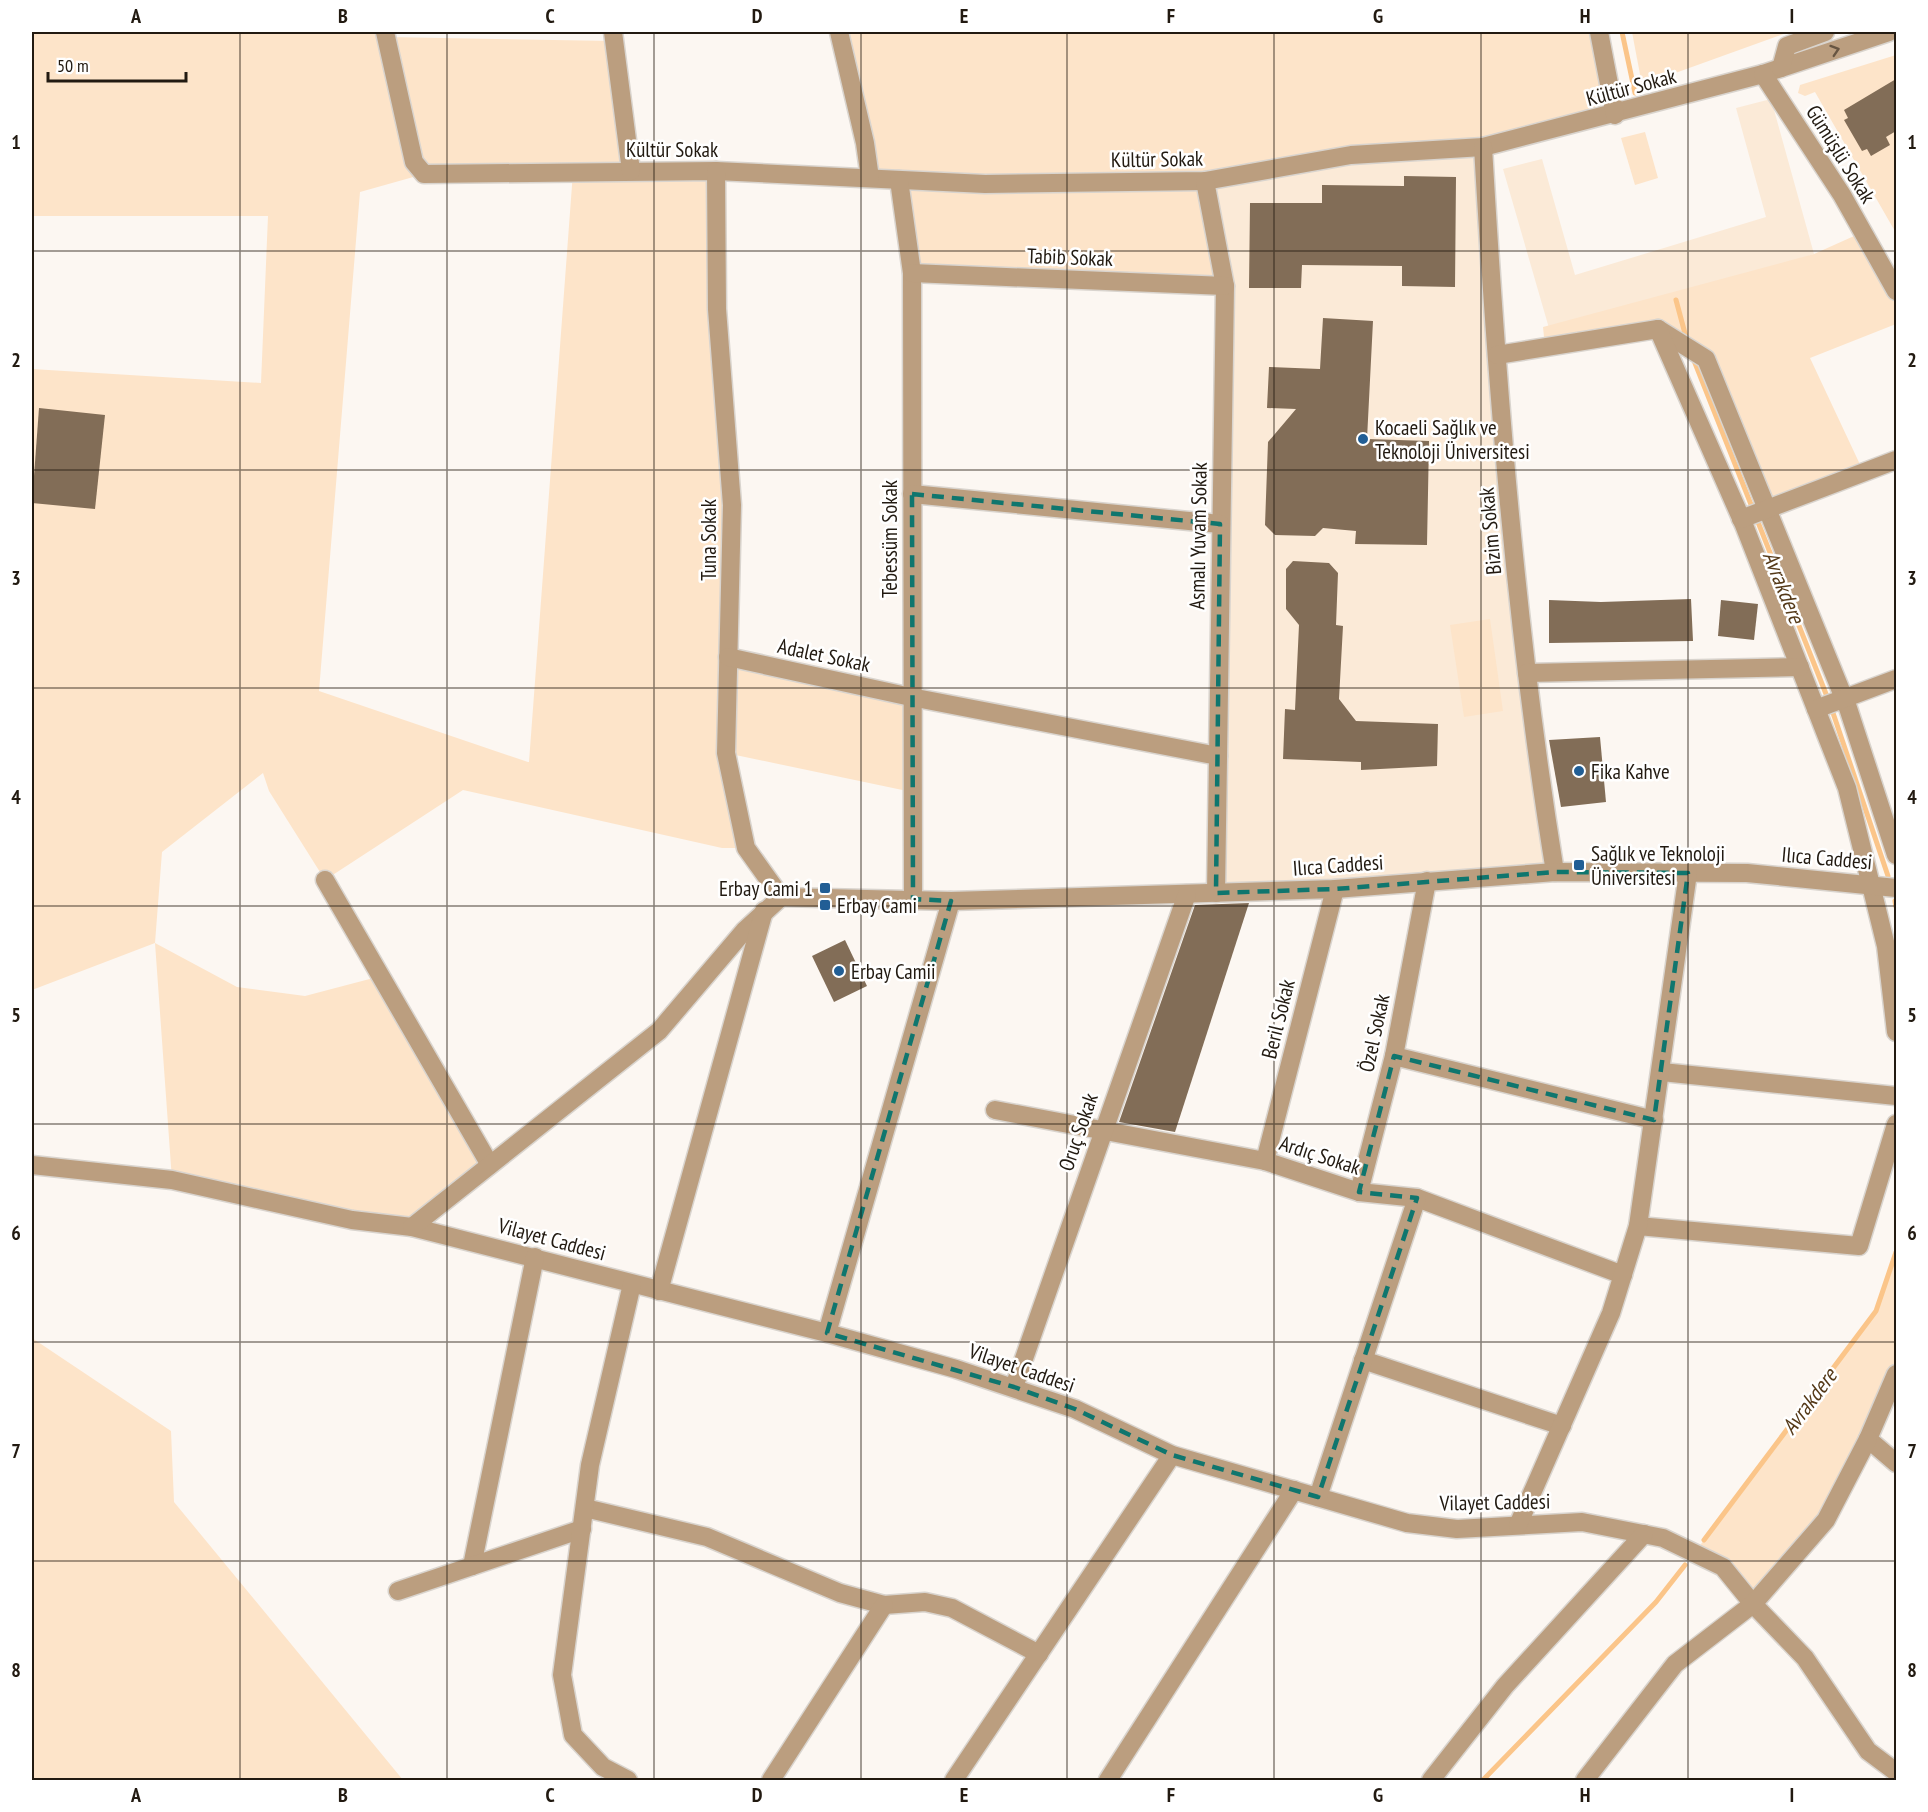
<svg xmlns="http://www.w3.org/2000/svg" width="1928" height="1812" font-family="'PT Sans Narrow',sans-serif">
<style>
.built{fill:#fbead7}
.green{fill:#fde4c9;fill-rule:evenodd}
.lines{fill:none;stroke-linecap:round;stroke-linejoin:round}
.stream{stroke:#fbc589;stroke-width:5}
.building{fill:#826d57}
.minor-casing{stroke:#d9d4ce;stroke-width:21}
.minor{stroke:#bb9e7f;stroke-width:18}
.oneway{stroke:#675542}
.marked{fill:none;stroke:#0f766e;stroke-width:4.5;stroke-dasharray:12 8;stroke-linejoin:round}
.grid{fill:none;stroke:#221a11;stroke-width:1.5;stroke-opacity:0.55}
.poi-dot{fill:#215e95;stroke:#fff;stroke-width:2}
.labels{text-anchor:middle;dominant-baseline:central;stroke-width:5;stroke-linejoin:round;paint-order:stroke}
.street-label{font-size:21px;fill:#221a11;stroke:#fff}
.poi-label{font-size:21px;fill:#221a11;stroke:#fff;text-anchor:start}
.water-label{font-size:22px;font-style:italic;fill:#553a19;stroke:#fff}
.neatline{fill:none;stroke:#221a11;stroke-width:2}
.grid-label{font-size:20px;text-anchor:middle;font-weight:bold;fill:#221a11}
</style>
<rect width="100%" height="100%" fill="#fcf7f2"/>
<!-- built -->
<g class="built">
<polygon points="1771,99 1814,254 1553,342 1503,169 1542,159 1575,275 1766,217 1736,108"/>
<polygon points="1483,147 1492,305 1555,872 1216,893 1225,286 1205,181"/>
</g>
<!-- green -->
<g class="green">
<path d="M32 32H385L387 37 614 41 631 171H716L728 657 911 697 912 792 726 753 746 848H722L463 790 325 880 269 791 263 773 162 852 155 943 237 987 305 996 381 976 490 1165 412 1227 172 1180 155 943 32 990V369L261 383 268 216H32ZM573 172 529 762H528L319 691 360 192 424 174Z"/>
<polygon points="839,32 1599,32 1615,115 1483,147 1205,181 1225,286 912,273 899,180 870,178"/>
<polygon points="1632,32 1789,32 1642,85"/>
<polygon points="1896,55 1896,233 1815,92 1805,96 1798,93 1800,85"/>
<polygon points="1645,132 1658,178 1635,185 1621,138"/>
<polygon points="1863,232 1896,291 1896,324 1810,358 1864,473 1769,509 1706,359 1658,329 1545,347 1543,327 1814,254"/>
<polygon points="1490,619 1503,711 1464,717 1450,625"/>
<polygon points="1896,1252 1896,1374 1826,1520 1753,1604 1695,1552 1876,1311"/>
<polygon points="32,1338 171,1431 174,1502 403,1780 32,1780"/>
</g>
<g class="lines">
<!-- stream -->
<g class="stream">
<polyline points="1622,32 1635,93"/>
<polyline points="1676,300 1687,341"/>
<polyline points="1693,358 1830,704 1888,876"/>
<polyline points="1895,901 1896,907"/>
<polyline points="1704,1540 1876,1311 1896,1252"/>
<polyline points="1483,1780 1656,1602 1685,1565"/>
</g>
</g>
<!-- building -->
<g class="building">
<polygon points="1896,79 1896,131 1886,137 1890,145 1871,156 1867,149 1862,151 1844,120 1848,118 1844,110"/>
<polygon points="1404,176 1456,177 1455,287 1402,286 1402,266 1302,265 1301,288 1249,288 1250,203 1322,203 1322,185 1404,186"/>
<polygon points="1323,318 1373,321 1367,439 1429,441 1427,545 1355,544 1356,531 1323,528 1315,536 1275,535 1265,525 1268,442 1296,409 1267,408 1269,367 1320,369"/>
<polygon points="39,408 105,415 95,509 32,503"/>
<polygon points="1293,561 1329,563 1338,573 1336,625 1343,626 1339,699 1356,721 1438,724 1437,766 1361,770 1361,762 1283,759 1285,709 1295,710 1299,625 1286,609 1286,569"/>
<polygon points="1691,599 1693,641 1549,643 1549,600 1601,602"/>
<polygon points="1721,600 1758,604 1754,640 1718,636"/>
<polygon points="1600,737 1606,802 1561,807 1549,740"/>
<polygon points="1249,903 1175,1132 1119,1122 1195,905"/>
<polygon points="845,940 867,986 834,1002 812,956"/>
</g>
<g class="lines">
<defs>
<g id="minor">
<polyline points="385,32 414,162 424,174 716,171 985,184 1205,181 1351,155 1483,147 1763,74 1889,32"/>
<polyline points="613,32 631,171"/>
<polyline points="839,32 865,143 870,178"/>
<polyline points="1599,32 1615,115"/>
<polyline points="1781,68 1787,46 1825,32"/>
<polyline points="1763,74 1842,195 1896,291"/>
<path d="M1483 147C1497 389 1516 633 1555 872"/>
<polyline points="716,171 717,309 732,505 726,753 746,848 781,897"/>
<polyline points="899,180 912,273 913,899"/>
<polyline points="1205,181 1225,286 1216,893"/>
<polyline points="912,273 1225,286"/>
<polyline points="1658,329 1706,359 1848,708 1896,855"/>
<polyline points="1497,355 1658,329 1744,525 1847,788 1886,946 1896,1032"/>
<polyline points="912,494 1220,524"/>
<polyline points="1741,519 1896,460"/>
<polyline points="728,657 911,697 1218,756"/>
<polyline points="1527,673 1800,667"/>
<polyline points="1816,709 1896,679"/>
<polyline points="325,880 490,1165"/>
<polyline points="781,897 951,901 1335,889 1555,872 1747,873 1896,888"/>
<polyline points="1394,1056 1654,1120"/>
<polyline points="1662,1072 1896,1096"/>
<polyline points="995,1110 1265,1161 1359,1192 1417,1198 1623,1275"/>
<polyline points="1265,1161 1335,889"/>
<polyline points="32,1165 172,1180 352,1220 412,1227 827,1333 956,1369 1075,1409 1172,1455 1407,1523 1457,1529 1582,1522 1663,1538 1723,1567 1753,1604 1805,1658 1868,1751 1896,1772"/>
<polyline points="1359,1192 1394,1056 1427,881"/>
<polyline points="1638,1226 1859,1246 1896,1124"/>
<polyline points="412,1227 659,1031 744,931 781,897"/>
<polyline points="659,1291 764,911"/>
<polyline points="827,1333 951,901"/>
<polyline points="1363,1360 1562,1426"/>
<polyline points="1896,1374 1868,1439 1896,1463"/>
<polyline points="1014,1387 1187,894"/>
<polyline points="1318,1497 1417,1198"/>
<polyline points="585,1508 707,1537 840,1593 884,1605 925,1602 952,1608 1039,1654"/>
<polyline points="1518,1525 1611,1313 1638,1226 1688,873"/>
<polyline points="472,1566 535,1257"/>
<polyline points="398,1591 582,1529"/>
<polyline points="628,1780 603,1767 573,1735 562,1675 590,1465 632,1284"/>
<polyline points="771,1780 884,1605"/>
<polyline points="954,1780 1172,1455"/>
<polyline points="1108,1780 1294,1490"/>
<polyline points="1431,1780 1505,1686 1644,1534"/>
<polyline points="1585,1780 1675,1664 1753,1604 1826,1520 1868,1439"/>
</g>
</defs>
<!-- minor casing -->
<use href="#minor" class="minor-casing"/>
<!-- minor -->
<use href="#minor" class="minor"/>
</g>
<!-- one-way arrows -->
<defs><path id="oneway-chevron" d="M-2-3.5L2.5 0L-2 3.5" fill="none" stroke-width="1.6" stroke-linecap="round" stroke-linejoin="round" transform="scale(1.5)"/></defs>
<use class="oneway" href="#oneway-chevron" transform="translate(1835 50) rotate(-18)"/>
<!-- marked area -->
<path class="marked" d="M912 494 1220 524 1216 893 1335 889 1555 872 1688 873 1654 1120 1394 1056 1359 1192 1417 1198 1318 1497 1172 1455 1075 1409 1014 1387 827 1333 951 901 913 899Z"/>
<!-- grid -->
<path class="grid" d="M240 32V1780M447 32V1780M654 32V1780M861 32V1780M1067 32V1780M1274 32V1780M1481 32V1780M1688 32V1780M32 251H1896M32 470H1896M32 688H1896M32 906H1896M32 1124H1896M32 1342H1896M32 1561H1896"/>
<!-- markers -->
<g class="poi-dot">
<circle cx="1363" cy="439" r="6"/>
<circle cx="1579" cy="771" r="6"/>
<rect x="1573" y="859" width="12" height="12" rx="3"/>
<rect x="819" y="882" width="12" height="12" rx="3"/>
<rect x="819" y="899" width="12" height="12" rx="3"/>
<circle cx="839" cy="971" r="6"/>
</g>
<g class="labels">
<!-- street labels -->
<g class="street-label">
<text transform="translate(1631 87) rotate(-15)">Kültür Sokak</text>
<text x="672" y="149">Kültür Sokak</text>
<text transform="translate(1841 154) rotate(58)">Gümüşlü Sokak</text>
<text transform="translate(1157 159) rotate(-1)">Kültür Sokak</text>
<text transform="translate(1070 257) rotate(2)">Tabib Sokak</text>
<text transform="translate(1490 531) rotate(-95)">Bizim Sokak</text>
<text transform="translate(1198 536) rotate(-89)">Asmalı Yuvam Sokak</text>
<text transform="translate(889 539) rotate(-90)">Tebessüm Sokak</text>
<text transform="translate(708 540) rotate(-90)">Tuna Sokak</text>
<text transform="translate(824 655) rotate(12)">Adalet Sokak</text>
<text transform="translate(1827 858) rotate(5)">Ilıca Caddesi</text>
<text transform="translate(1338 865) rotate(-4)">Ilıca Caddesi</text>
<text transform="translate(1278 1019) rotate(-76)">Beril Sokak</text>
<text transform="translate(1374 1033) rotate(-78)">Özel Sokak</text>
<text transform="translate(1078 1132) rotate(-71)">Oruç Sokak</text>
<text transform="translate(1320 1155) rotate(18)">Ardıç Sokak</text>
<text transform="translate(552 1239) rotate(15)">Vilayet Caddesi</text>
<text transform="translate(1022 1368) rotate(19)">Vilayet Caddesi</text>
<text transform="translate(1495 1502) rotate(-1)">Vilayet Caddesi</text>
</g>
<!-- poi labels -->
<g class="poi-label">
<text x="1375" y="427">Kocaeli Sağlık ve<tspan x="1375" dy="24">Teknoloji Üniversitesi</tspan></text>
<text x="1591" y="771">Fika Kahve</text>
<text x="1591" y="853">Sağlık ve Teknoloji<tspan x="1591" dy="24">Üniversitesi</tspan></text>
<text x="813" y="888" text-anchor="end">Erbay Cami 1</text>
<text x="837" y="905">Erbay Cami</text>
<text x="851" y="971">Erbay Camii</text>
</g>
<!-- water labels -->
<g class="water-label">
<text transform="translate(1784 587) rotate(68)">Avrakdere</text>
<text transform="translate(1809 1401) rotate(-53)">Avrakdere</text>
</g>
</g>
<!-- border -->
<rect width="1928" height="1812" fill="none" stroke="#ffffff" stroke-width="66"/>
<!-- scale -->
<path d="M48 72v9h138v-9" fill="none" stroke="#221a11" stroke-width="3"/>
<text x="57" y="72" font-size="18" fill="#221a11" stroke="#ffffff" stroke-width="4.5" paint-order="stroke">50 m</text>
<rect x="33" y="33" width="1862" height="1746" class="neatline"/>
<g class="grid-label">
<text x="136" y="23">A</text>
<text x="343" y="23">B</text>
<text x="550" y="23">C</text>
<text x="757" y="23">D</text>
<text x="964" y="23">E</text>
<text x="1171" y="23">F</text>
<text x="1378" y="23">G</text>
<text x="1585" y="23">H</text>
<text x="1792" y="23">I</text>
<text x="16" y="149">1</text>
<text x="1912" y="149">1</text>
<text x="16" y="367">2</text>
<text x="1912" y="367">2</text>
<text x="16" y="585">3</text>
<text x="1912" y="585">3</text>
<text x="16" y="804">4</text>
<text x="1912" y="804">4</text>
<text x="16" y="1022">5</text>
<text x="1912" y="1022">5</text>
<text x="16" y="1240">6</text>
<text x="1912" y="1240">6</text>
<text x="16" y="1458">7</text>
<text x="1912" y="1458">7</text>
<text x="16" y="1677">8</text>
<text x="1912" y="1677">8</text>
<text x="136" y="1802">A</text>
<text x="343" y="1802">B</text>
<text x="550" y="1802">C</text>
<text x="757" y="1802">D</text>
<text x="964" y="1802">E</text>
<text x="1171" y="1802">F</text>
<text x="1378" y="1802">G</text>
<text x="1585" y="1802">H</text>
<text x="1792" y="1802">I</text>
</g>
</svg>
